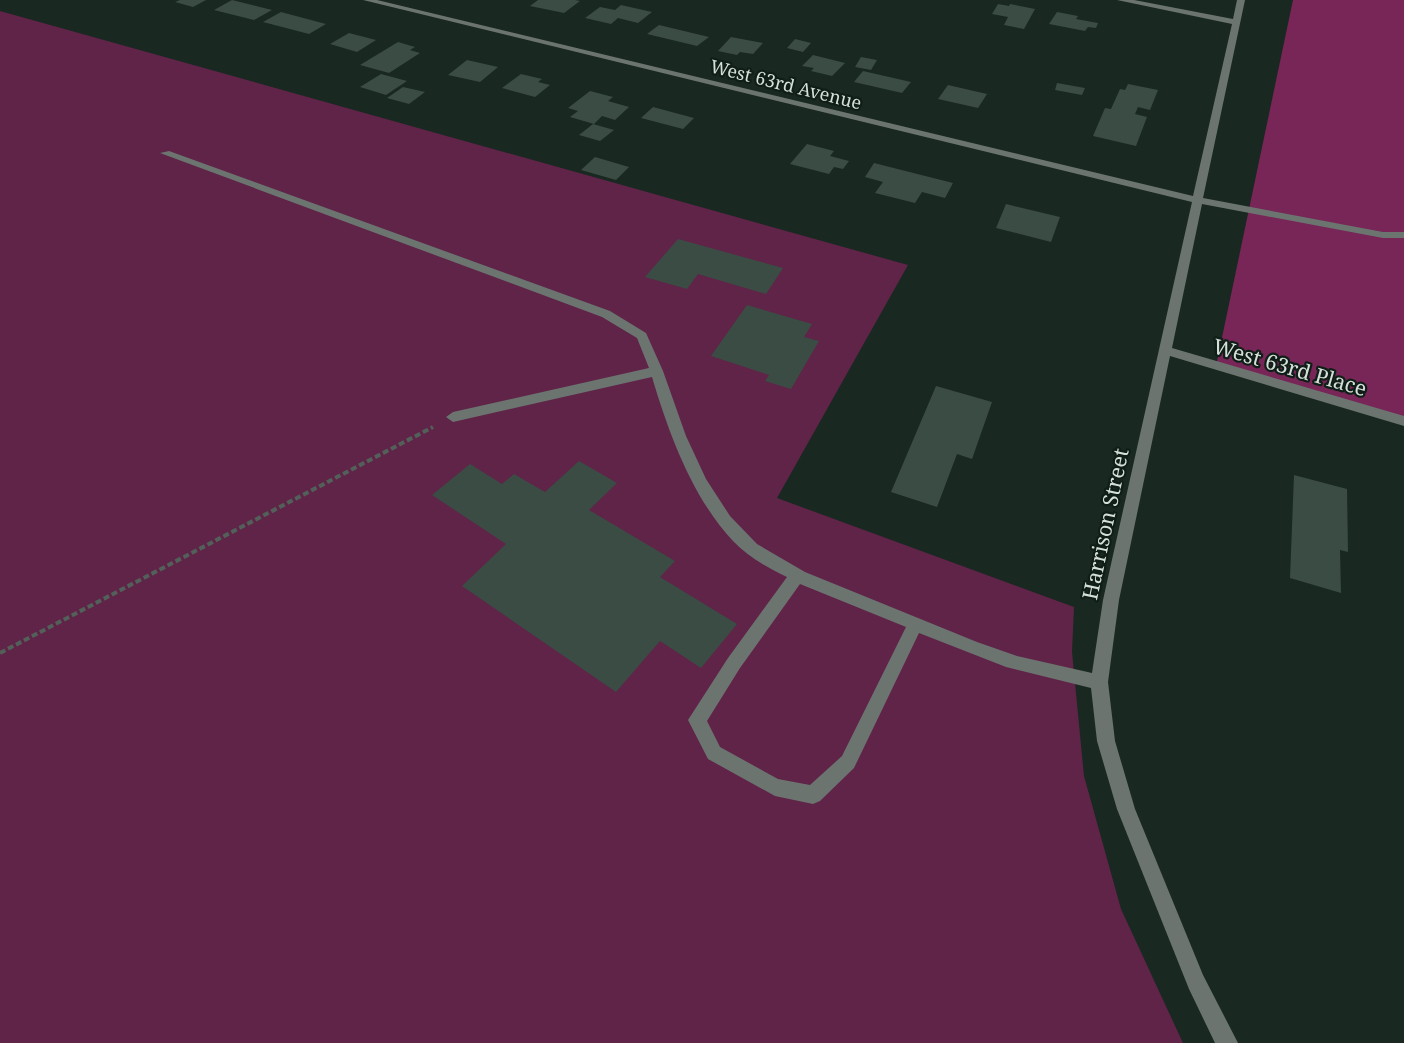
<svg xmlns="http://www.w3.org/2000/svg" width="1404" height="1043" font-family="'Noto Serif',serif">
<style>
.green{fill:#5f2447}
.forest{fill:#772657}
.building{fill:#3b4c44}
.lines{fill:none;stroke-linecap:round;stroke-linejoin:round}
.path{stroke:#53605a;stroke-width:4;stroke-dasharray:6 3;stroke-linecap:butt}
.minor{fill:#6c7470;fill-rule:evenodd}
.labels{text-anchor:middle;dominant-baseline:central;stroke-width:4.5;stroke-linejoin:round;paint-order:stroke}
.far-street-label{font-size:18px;fill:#d5dfda;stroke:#101e18}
.street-label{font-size:21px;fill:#d5dfda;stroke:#101e18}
</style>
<rect width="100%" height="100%" fill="#192821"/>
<!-- green -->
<polygon class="green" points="0,11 908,265 777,498 1074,607 1072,652 1084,776 1121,909 1183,1043 0,1043"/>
<!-- forest -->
<polygon class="forest" points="1293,0 1404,0 1404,421 1216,366"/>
<!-- building -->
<g class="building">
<polygon points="180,0 206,0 193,7 175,2"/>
<polygon points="232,0 272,10 254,20 214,10"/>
<polygon points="538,0 575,0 580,1 564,13 530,6"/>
<polygon points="998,4 1009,6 1010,4 1035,9 1024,29 1004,25 1008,17 992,14"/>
<polygon points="621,5 652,12 638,23 618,18 611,24 585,18 600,7 615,10"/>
<polygon points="281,12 326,24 309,34 263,22"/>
<polygon points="1057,12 1078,16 1076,19 1098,23 1096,28 1088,27 1085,31 1049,24"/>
<polygon points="659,25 709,37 697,46 647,34"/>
<polygon points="349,33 376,40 357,52 330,44"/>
<polygon points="731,37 763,43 753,54 740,52 737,55 718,51"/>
<polygon points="795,39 811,43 803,52 787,48"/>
<polygon points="398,42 415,47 410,50 420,53 389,73 360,65"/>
<polygon points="813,55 845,63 832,76 811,71 814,68 802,66"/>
<polygon points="861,57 877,60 871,70 855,67"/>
<polygon points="467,60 498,67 480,82 448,75"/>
<polygon points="863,71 911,82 902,93 854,82"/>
<polygon points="381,74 407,81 386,95 360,87"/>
<polygon points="521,74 542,79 538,82 550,85 535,97 502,88"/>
<polygon points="1057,83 1085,88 1082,95 1055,90"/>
<polygon points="1128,84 1158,90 1150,110 1138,107 1135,114 1147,117 1136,146 1093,136 1105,108 1111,109 1120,89 1125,90"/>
<polygon points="948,85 987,94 978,108 938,99"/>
<polygon points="403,87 425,92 409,104 387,98"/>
<polygon points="590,91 613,97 608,101 629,107 615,120 602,116 594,124 570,117 578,111 568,108"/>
<polygon points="653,107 694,118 683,129 641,118"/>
<polygon points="593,124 614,130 600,141 579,135"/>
<polygon points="807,144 834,151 830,156 849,161 843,169 834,167 829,174 790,164"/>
<polygon points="595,157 629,167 616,180 581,170"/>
<polygon points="874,163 953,183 945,198 922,192 915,203 875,193 883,182 865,177"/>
<polygon points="1006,204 1060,217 1051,242 996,228"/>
<polygon points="678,239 783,268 766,294 698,274 687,289 645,277"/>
<polygon points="747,305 812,324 804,337 819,341 791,389 765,381 769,375 711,356"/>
<polygon points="936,386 992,402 972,459 957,454 937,507 891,492"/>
<polygon points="579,461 617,483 589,510 675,561 660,577 737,624 701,668 660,641 616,692 462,586 506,544 432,495 470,464 502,484 514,474 545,492"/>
<polygon points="1294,475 1347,489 1348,552 1340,550 1341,593 1290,578"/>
</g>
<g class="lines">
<!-- path -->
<polyline class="path" points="0,653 433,427"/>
<!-- minor -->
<path class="minor" d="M363 0H377L1193 196 1232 24 1117 0H1134L1233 19 1237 0H1245L1203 198 1383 232H1404V238H1383L1202 204 1172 348 1404 416V426L1170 356 1119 600 1108 682 1115 741 1135 809 1203 975 1238 1043H1215L1189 989 1117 809 1097 741 1091 688 1006 667 919 633 854 768 820 801 813 804 775 796 708 759 688 720 728 658 787 577C768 568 748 557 733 541 692 497 669 434 652 377L453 422 446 417 453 412 649 368 637 338 602 317 160 153 169 151 610 311 646 333 663 371 686 436 706 479 730 516 757 544 805 572 977 642 1017 656 1092 673 1103 600 1192 202ZM800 584 906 627 842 756 810 785 778 779 720 747 707 721 740 668Z"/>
</g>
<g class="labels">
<!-- far-street labels -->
<g class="far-street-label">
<text transform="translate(786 84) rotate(14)">West 63rd Avenue</text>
</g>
<!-- street labels -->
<g class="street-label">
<text transform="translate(1290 367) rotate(16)">West 63rd Place</text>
<text transform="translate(1105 524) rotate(-78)">Harrison Street</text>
</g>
</g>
</svg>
